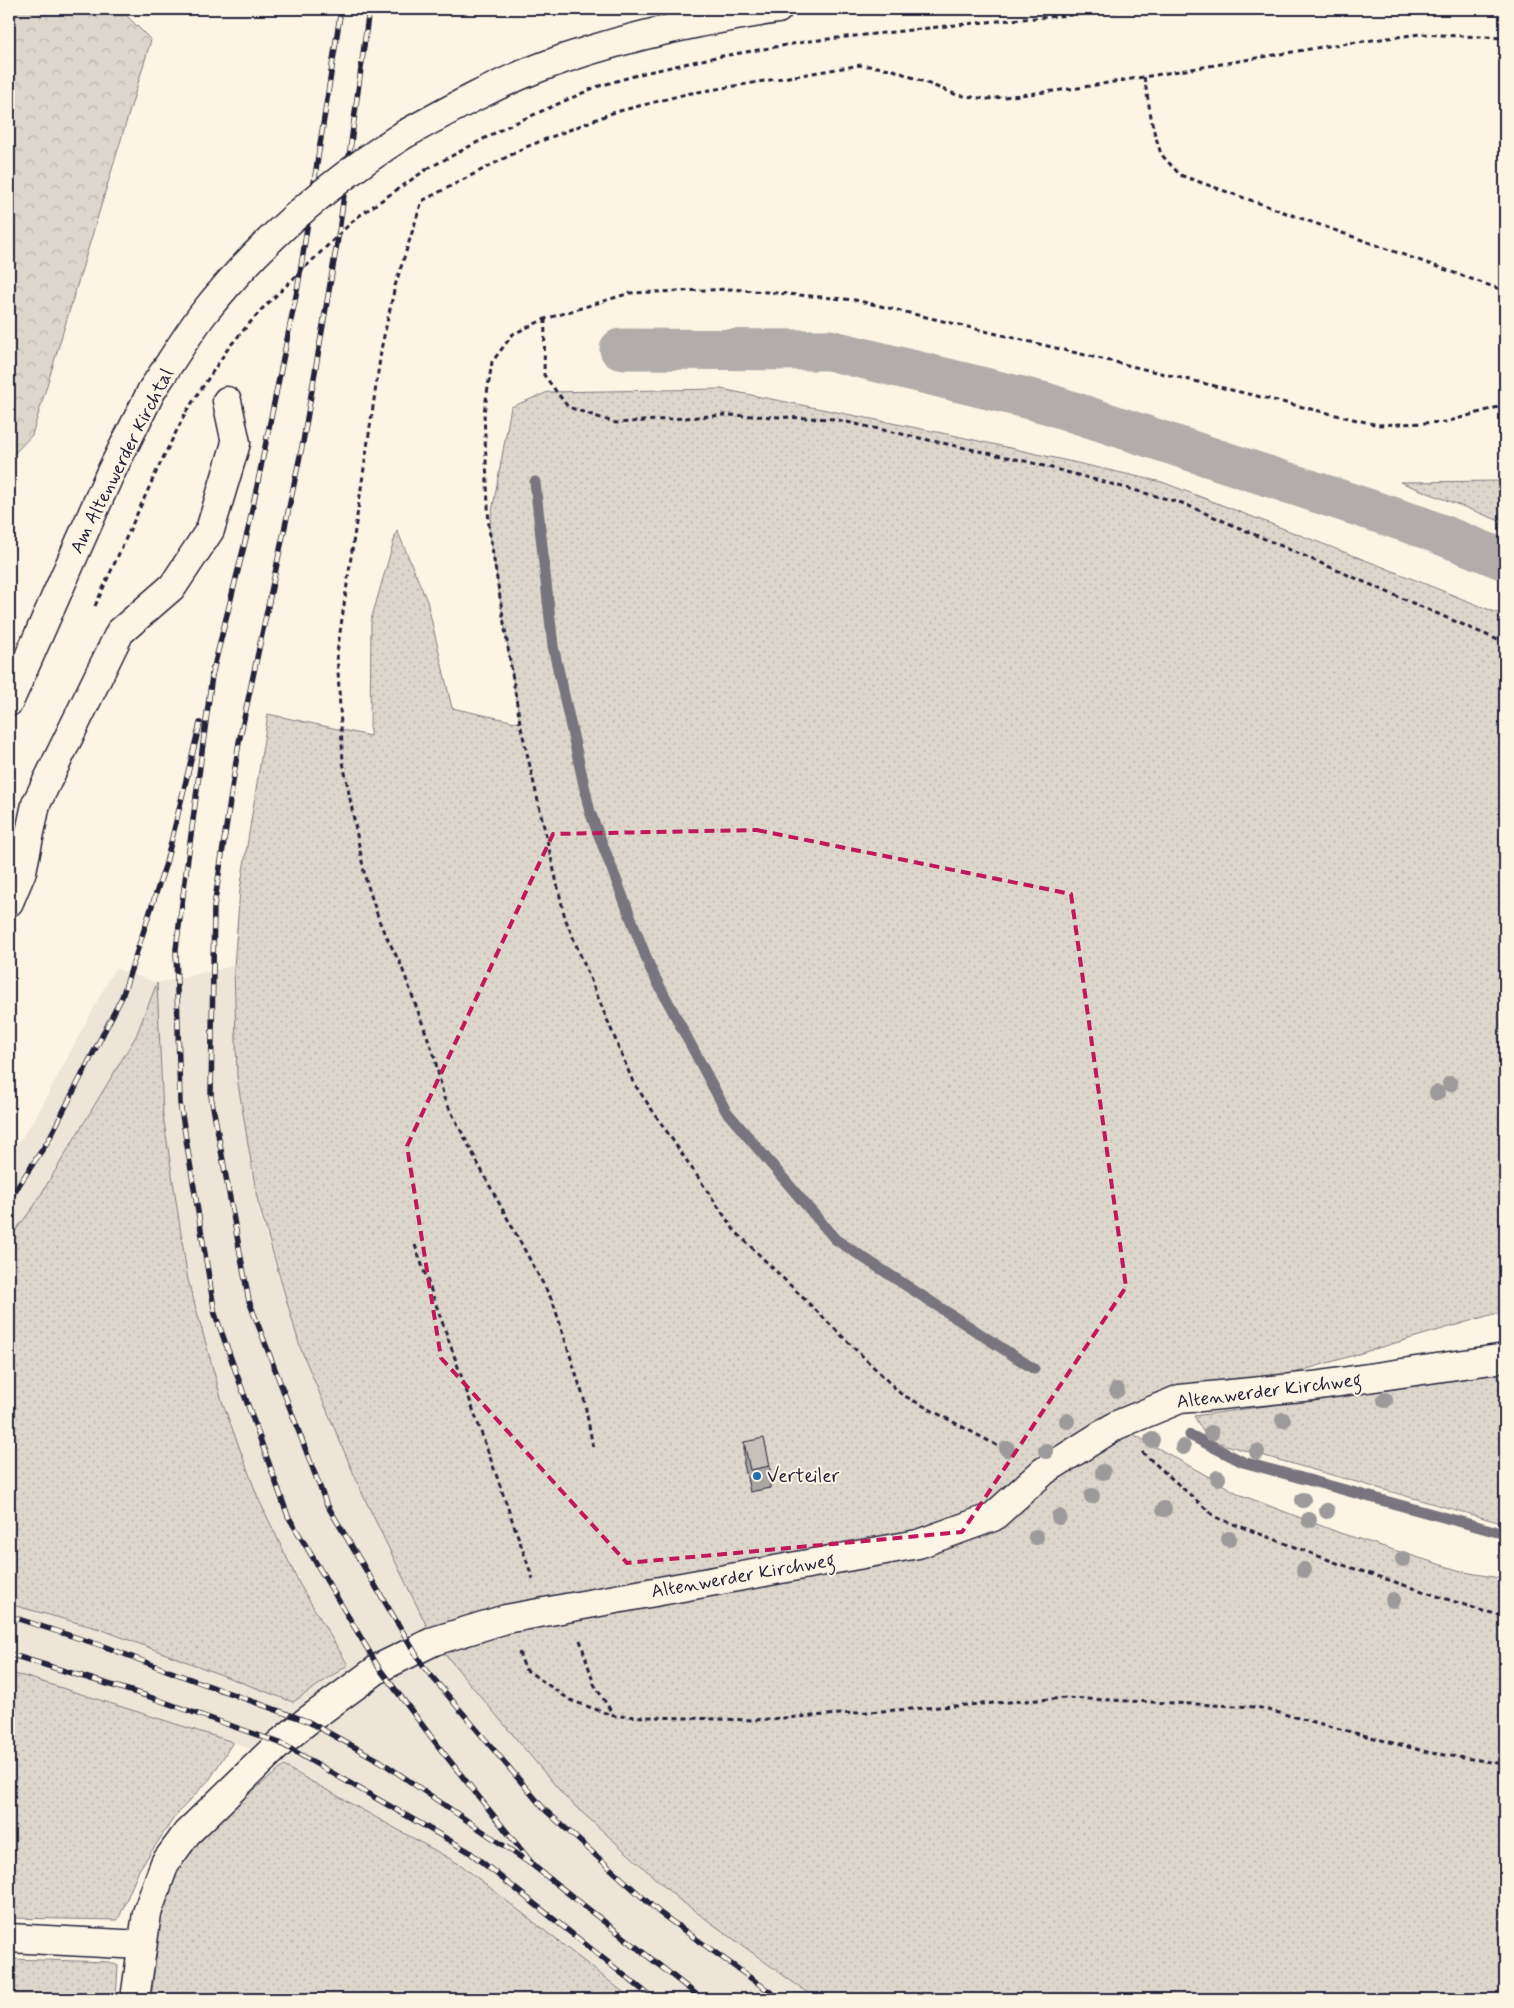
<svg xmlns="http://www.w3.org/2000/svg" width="1514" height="2008" font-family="Mynerve,sans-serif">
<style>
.built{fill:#ece5d8}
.grass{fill:url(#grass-dots);stroke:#7f7c84}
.forest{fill:url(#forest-crowns);stroke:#7f7c84}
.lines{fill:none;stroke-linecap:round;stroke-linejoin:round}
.stream{stroke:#78757e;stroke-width:11}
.canal{stroke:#b2adab;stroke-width:41}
.minor-casing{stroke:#22223b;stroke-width:31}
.path{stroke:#22223b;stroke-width:3;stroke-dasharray:5 4;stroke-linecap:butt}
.minor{stroke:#fcf5e5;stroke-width:28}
.rail-casing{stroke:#22223b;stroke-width:5.5}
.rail{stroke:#fcf5e5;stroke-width:4;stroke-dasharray:11;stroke-linecap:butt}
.minor-bridge-casing{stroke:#22223b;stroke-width:31;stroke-linecap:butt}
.path-bridge{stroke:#22223b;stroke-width:3;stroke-dasharray:5 4;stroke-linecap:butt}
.minor-bridge{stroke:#fcf5e5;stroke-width:28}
.tree{fill:#9d9a9b}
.wall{fill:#aaa6a1;stroke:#22223b}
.building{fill:#c6c1bb;stroke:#22223b}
.marked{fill:none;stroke:#c2185b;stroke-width:4;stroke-dasharray:10 6;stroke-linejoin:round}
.poi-dot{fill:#1f6fb2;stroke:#fcf5e5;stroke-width:2}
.labels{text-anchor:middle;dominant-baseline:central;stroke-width:4;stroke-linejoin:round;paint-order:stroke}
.street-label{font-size:19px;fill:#22223b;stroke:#fcf5e5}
.poi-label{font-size:19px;fill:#22223b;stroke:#fcf5e5;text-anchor:start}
</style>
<defs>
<pattern id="grass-dots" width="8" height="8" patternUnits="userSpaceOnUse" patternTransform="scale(1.25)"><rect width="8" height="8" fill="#dcd6cc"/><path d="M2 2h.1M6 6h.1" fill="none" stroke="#bcb7b0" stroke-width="1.8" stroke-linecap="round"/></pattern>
<pattern id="forest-crowns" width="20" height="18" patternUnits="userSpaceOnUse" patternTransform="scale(1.25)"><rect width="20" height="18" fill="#dcd6cc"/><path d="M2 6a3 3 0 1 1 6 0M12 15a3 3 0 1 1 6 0" fill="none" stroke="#bcb7b0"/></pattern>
</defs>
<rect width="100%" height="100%" fill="#fcf5e5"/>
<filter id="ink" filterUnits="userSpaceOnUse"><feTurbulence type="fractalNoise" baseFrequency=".02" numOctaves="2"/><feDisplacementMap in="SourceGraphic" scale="10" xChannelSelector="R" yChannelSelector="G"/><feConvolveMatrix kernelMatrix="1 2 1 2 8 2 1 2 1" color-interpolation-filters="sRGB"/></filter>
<g filter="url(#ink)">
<!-- built -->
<polygon class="built" points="234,966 237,1077 258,1208 300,1347 361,1491 434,1640 565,1797 677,1898 816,1999 632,1999 461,1865 269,1757 233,1742 27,1677 9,1673 9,1604 100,1629 293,1702 348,1665 300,1585 258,1498 222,1401 188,1280 163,1115 157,985 136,1036 34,1206 9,1239 9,1156 36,1117 115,968 157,983"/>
<!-- grass -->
<g class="grass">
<polygon points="721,389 952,435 1162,482 1383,567 1505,616 1505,1312 1487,1316 1117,1425 1241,1495 1340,1533 1464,1572 1505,1579 1505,1999 816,1999 677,1898 565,1797 434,1641 361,1491 300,1347 257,1198 237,1077 234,966 240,890 268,714 370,736 371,620 397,530 427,601 452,708 520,723 489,528 511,407 548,392"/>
<polygon points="1505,481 1505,523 1400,482"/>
<polygon points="157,983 163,1115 188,1280 222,1401 258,1498 300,1585 348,1665 293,1702 100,1629 9,1604 9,1239 34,1206 136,1036"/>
<polygon points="1505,1373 1505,1524 1208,1440 1194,1416"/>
<polygon points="9,1673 27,1677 233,1742 210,1779 175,1816 139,1870 118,1920 9,1918"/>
<polygon points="284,1766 461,1865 632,1999 151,1999 160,1921 173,1869 231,1808"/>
<polygon points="9,1959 110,1962 118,1966 116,1999 9,1999"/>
</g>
<!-- forest -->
<polygon class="forest" points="9,9 120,9 151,40 32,435 9,459"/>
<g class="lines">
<!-- stream -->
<g class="stream">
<polyline points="535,482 553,646 590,812 651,970 726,1111 835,1239 1034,1369"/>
<polyline points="1190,1435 1243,1462 1505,1534"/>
</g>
<!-- canal -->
<polyline class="canal" points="620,349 829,350 1046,403 1422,527 1505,560"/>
<defs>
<g id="minor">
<path d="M405 134C449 110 494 85 541 67 617 38 698 21 778 9"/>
<polyline points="9,702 109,476 152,390"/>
<polyline points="9,902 22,871 36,804 120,632 173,586 210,530 236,443 227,401"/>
<polyline points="9,1938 142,1945"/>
<polyline points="135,1999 147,1913 165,1863 187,1833 280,1743 307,1721 379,1668 434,1641 506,1619 918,1544 993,1517 1044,1471 1117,1425 1180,1399 1313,1386 1505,1358"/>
</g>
</defs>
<!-- minor casing -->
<use href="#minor" class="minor-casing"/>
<!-- path -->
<g class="path">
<polyline points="1144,77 1153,128 1161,154 1180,175 1505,291"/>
<polyline points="427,169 506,127 596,87 644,73 711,58 810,41 975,23 1140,9"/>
<polyline points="545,319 544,375 568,407 616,423 725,415 833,419 1029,462 1182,503 1505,643"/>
<polyline points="95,606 158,468 186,412"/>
<polyline points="415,1245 533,1579"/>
<polyline points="593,1447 584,1399 553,1302 486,1179 444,1098 434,1055 401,965 381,926 365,877 343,762 337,653 382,345 395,286 422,201 526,147 612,113 686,94 861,65 891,69 957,95 987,99 1078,88 1334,45 1420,34 1505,38"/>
<polyline points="1142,1452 1215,1517 1337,1563 1483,1611 1505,1616"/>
<polyline points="1013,1454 901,1394 734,1230 633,1082 565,918 520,723 489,529 484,413 492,362 513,334 545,319 630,293 732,289 855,300 1378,425 1446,422 1505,405"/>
<polyline points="580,1640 594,1684 614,1716"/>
<polyline points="519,1652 525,1669 570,1700 614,1716 755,1720 1066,1698 1257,1707 1431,1753 1505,1764"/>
</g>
<!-- minor -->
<use href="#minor" class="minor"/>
<defs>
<g id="rail">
<polyline points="369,9 339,232 303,442 239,742 214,907 211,1096 249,1301 326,1503 423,1666 544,1809 660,1913 780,1999"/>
<polyline points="213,668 176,949 180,1103 215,1314 288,1516 379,1668 442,1751 535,1867"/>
<polyline points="212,675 248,530 298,286 341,9"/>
<polyline points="9,1200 48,1141 122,997 166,863 200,723"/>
<polyline points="9,1616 103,1646 182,1676 307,1721 380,1761 535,1867 702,1999"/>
<polyline points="9,1654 147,1696 280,1743 468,1851 654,1999"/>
</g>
</defs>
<!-- rail casing -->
<use href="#rail" class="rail-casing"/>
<!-- rail -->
<use href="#rail" class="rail"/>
<defs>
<path id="minor-bridge" d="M152 390C169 365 185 338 203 314 259 243 328 183 405 134"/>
</defs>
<!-- minor-bridge casing -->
<use href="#minor-bridge" class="minor-bridge-casing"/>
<!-- path-bridge -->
<polyline class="path-bridge" points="186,412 229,347 261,310 356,218 427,169"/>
<!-- minor-bridge -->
<use href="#minor-bridge" class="minor-bridge"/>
</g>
<!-- trees -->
<g class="tree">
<circle cx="1450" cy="1084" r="8"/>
<circle cx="1437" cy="1093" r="8"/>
<circle cx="1117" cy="1390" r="8"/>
<circle cx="1385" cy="1400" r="8"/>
<circle cx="1283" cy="1420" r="8"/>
<circle cx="1067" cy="1421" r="8"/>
<circle cx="1211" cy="1433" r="8"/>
<circle cx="1152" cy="1440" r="8"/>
<circle cx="1183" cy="1447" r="8"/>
<circle cx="1007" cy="1449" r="8"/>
<circle cx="1046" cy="1451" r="8"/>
<circle cx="1257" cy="1452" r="8"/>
<circle cx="1103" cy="1472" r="8"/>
<circle cx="1218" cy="1478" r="8"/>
<circle cx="1092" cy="1496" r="8"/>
<circle cx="1303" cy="1500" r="8"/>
<circle cx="1164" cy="1509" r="8"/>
<circle cx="1327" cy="1511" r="8"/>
<circle cx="1059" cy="1517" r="8"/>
<circle cx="1309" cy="1520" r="8"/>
<circle cx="1036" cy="1537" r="8"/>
<circle cx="1229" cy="1539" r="8"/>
<circle cx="1403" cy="1559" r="8"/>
<circle cx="1304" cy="1570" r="8"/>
<circle cx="1393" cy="1600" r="8"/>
</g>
<!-- wall -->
<polygon class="wall" points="744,1442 770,1466 770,1488 750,1492 744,1464"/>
<!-- building -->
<polygon class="building" points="764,1438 770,1466 750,1470 744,1442"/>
</g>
<!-- marked area -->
<path class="marked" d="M757 830 1071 894 1126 1287 962 1532 627 1563 441 1358 407 1146 553 834Z"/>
<!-- markers -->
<circle class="poi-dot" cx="757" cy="1476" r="5"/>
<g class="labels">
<!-- street labels -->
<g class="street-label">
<text transform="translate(122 461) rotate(-63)">Am Altenwerder Kirchtal</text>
<text transform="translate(1269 1391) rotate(-7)">Altenwerder Kirchweg</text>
<text transform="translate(743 1576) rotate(-10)">Altenwerder Kirchweg</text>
</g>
<!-- poi labels -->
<g class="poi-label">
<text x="767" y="1476">Verteiler</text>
</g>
</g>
<!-- margin -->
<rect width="1514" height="2008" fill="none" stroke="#fcf5e5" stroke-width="30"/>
<rect x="15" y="15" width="1484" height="1978" fill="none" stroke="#22223b" stroke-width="2" filter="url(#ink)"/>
</svg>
